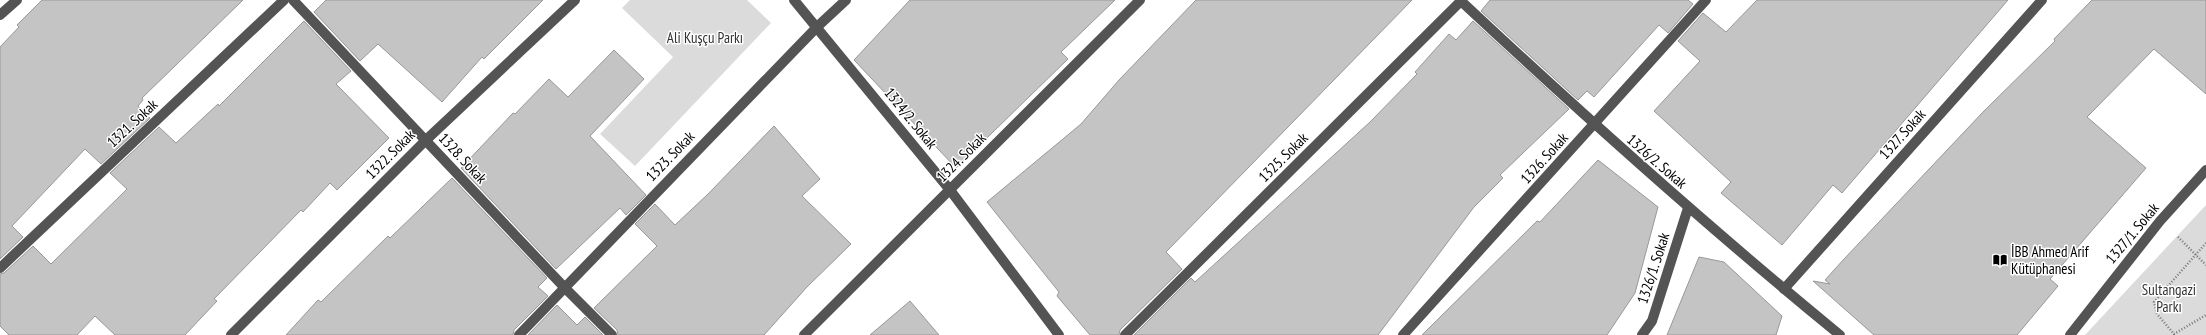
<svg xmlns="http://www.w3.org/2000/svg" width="2206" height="335" font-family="'PT Sans Narrow',sans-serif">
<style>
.green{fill:#dbdbdb}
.building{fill:#c4c4c4;stroke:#989898}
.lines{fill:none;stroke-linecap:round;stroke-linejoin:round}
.path{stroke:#767676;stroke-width:2.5;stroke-dasharray:1 2;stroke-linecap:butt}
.minor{stroke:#545454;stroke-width:10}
.labels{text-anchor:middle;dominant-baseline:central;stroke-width:3;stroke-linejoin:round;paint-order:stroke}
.park-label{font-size:15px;fill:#323232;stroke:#fff}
.street-label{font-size:15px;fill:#000;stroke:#fff}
.poi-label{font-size:15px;fill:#000;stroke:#fff;text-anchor:start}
</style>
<rect width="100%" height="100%" fill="#fff"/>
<!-- green -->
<g class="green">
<polygon points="630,0 747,0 771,23 635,166 600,134 673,57 622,8"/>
<polygon points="2206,205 2206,335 2085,335"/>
</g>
<!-- building -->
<g class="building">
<polygon points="42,0 243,0 142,98 143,100 138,106 150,118 101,164 85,149 12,226 23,237 0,259 0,47 19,27 17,25"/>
<polygon points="326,0 543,0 484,59 482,57 442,102 378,44 360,61 314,12"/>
<polygon points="910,0 1115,0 1061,52 1068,59 956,168 854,60"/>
<polygon points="1196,0 1412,0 1166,252 1182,269 1120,330 1119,335 1090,335 1057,296 1059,292 987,202 1081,124 1119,80"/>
<polygon points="1490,0 1688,0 1693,4 1668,33 1659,25 1594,97 1587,91 1578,100 1481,11"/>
<polygon points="1757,0 2008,0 1842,193 1833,185 1782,245 1721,193 1731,182 1654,111 1700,61 1678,41 1703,13 1726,32"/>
<polygon points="2092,0 2206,0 2206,94 2154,49 2087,117 2146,168 2050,279 2058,286 2017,335 1874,335 1813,281 1830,284 1825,280 1844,259 1983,112 2055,41 2054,39"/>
<polygon points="304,21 351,71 336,84 389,138 337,190 330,183 303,212 301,210 214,299 217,301 185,335 115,335 95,316 77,335 9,335 0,326 0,274 4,273 33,246 51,264 127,189 110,173 159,127 176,143 218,104 219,106"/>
<polygon points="1473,21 1569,109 1500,175 1503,178 1474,207 1378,335 1134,335 1191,278 1195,282 1370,122 1417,74 1415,72 1449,34 1456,40"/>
<polygon points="614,50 644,79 590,136 646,195 626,215 620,208 556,269 461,168 513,113 515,114 549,79 568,97"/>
<polygon points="774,126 820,179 802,196 851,244 807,287 764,335 618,335 617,330 594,308 657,246 635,224 655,204 675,225 708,194"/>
<polygon points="1598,160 1658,207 1635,293 1607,335 1422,335 1537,221 1540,222"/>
<polygon points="452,178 547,278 538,287 548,296 514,330 513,335 286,335 318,300 321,302 388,236 390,238"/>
<polygon points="1699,257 1724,262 1782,316 1776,335 1667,335"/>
<polygon points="910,301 939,335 870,335"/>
<polygon points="557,305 577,325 585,317 603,335 528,335"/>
</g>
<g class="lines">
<!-- path -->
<g class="path">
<polyline points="2178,237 2206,265"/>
<polyline points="2206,243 2154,302 2157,314 2174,334 2206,315"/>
</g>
<!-- minor -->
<g class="minor">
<polyline points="293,0 564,287 612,335"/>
<polyline points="794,0 950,190 1059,335"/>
<path d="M1461 1C1584 116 1709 228 1840 335"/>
<polyline points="0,15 17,0"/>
<polyline points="0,268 284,0"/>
<polyline points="1784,289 2042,0"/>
<polyline points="231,335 426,140 575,0"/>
<polyline points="519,335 818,26 846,0"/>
<polyline points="804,335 1140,0"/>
<polyline points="1125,335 1462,0"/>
<polyline points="1403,335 1706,0"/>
<polyline points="1642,335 1652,321 1688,208"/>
<polyline points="2070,335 2160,221 2206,170"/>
</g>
</g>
<!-- icons -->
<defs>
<symbol id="library-bare" viewBox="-9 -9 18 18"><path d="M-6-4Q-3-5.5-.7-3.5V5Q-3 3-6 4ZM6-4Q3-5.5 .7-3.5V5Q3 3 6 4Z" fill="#000" stroke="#fff" stroke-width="2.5" paint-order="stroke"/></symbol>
</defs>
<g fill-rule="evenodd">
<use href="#library-bare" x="1990" y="250" width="20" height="20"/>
</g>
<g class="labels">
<!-- park labels -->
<g class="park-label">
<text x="705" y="37">Ali Kuşçu Parkı</text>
<text x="2169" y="289">Sultangazi<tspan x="2169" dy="17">Parkı</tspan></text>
</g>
<!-- street labels -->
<g class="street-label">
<text transform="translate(911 118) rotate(51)">1324/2. Sokak</text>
<text transform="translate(132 123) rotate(-43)">1321. Sokak</text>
<text transform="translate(1902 134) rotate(-48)">1327. Sokak</text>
<text transform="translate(390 154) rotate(-45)">1322. Sokak</text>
<text transform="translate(670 156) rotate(-46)">1323. Sokak</text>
<text transform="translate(961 157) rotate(-45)">1324. Sokak</text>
<text transform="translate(1283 157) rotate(-45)">1325. Sokak</text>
<text transform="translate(463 158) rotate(47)">1328. Sokak</text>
<text transform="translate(1544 158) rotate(-48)">1326. Sokak</text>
<text transform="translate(1657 161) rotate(41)">1326/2. Sokak</text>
<text transform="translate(2132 233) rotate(-50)">1327/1. Sokak</text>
<text transform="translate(1653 268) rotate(-72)">1326/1. Sokak</text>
</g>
<!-- poi labels -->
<g class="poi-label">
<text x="2011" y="251">İBB Ahmed Arif<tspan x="2011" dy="17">Kütüphanesi</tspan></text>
</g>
</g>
</svg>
